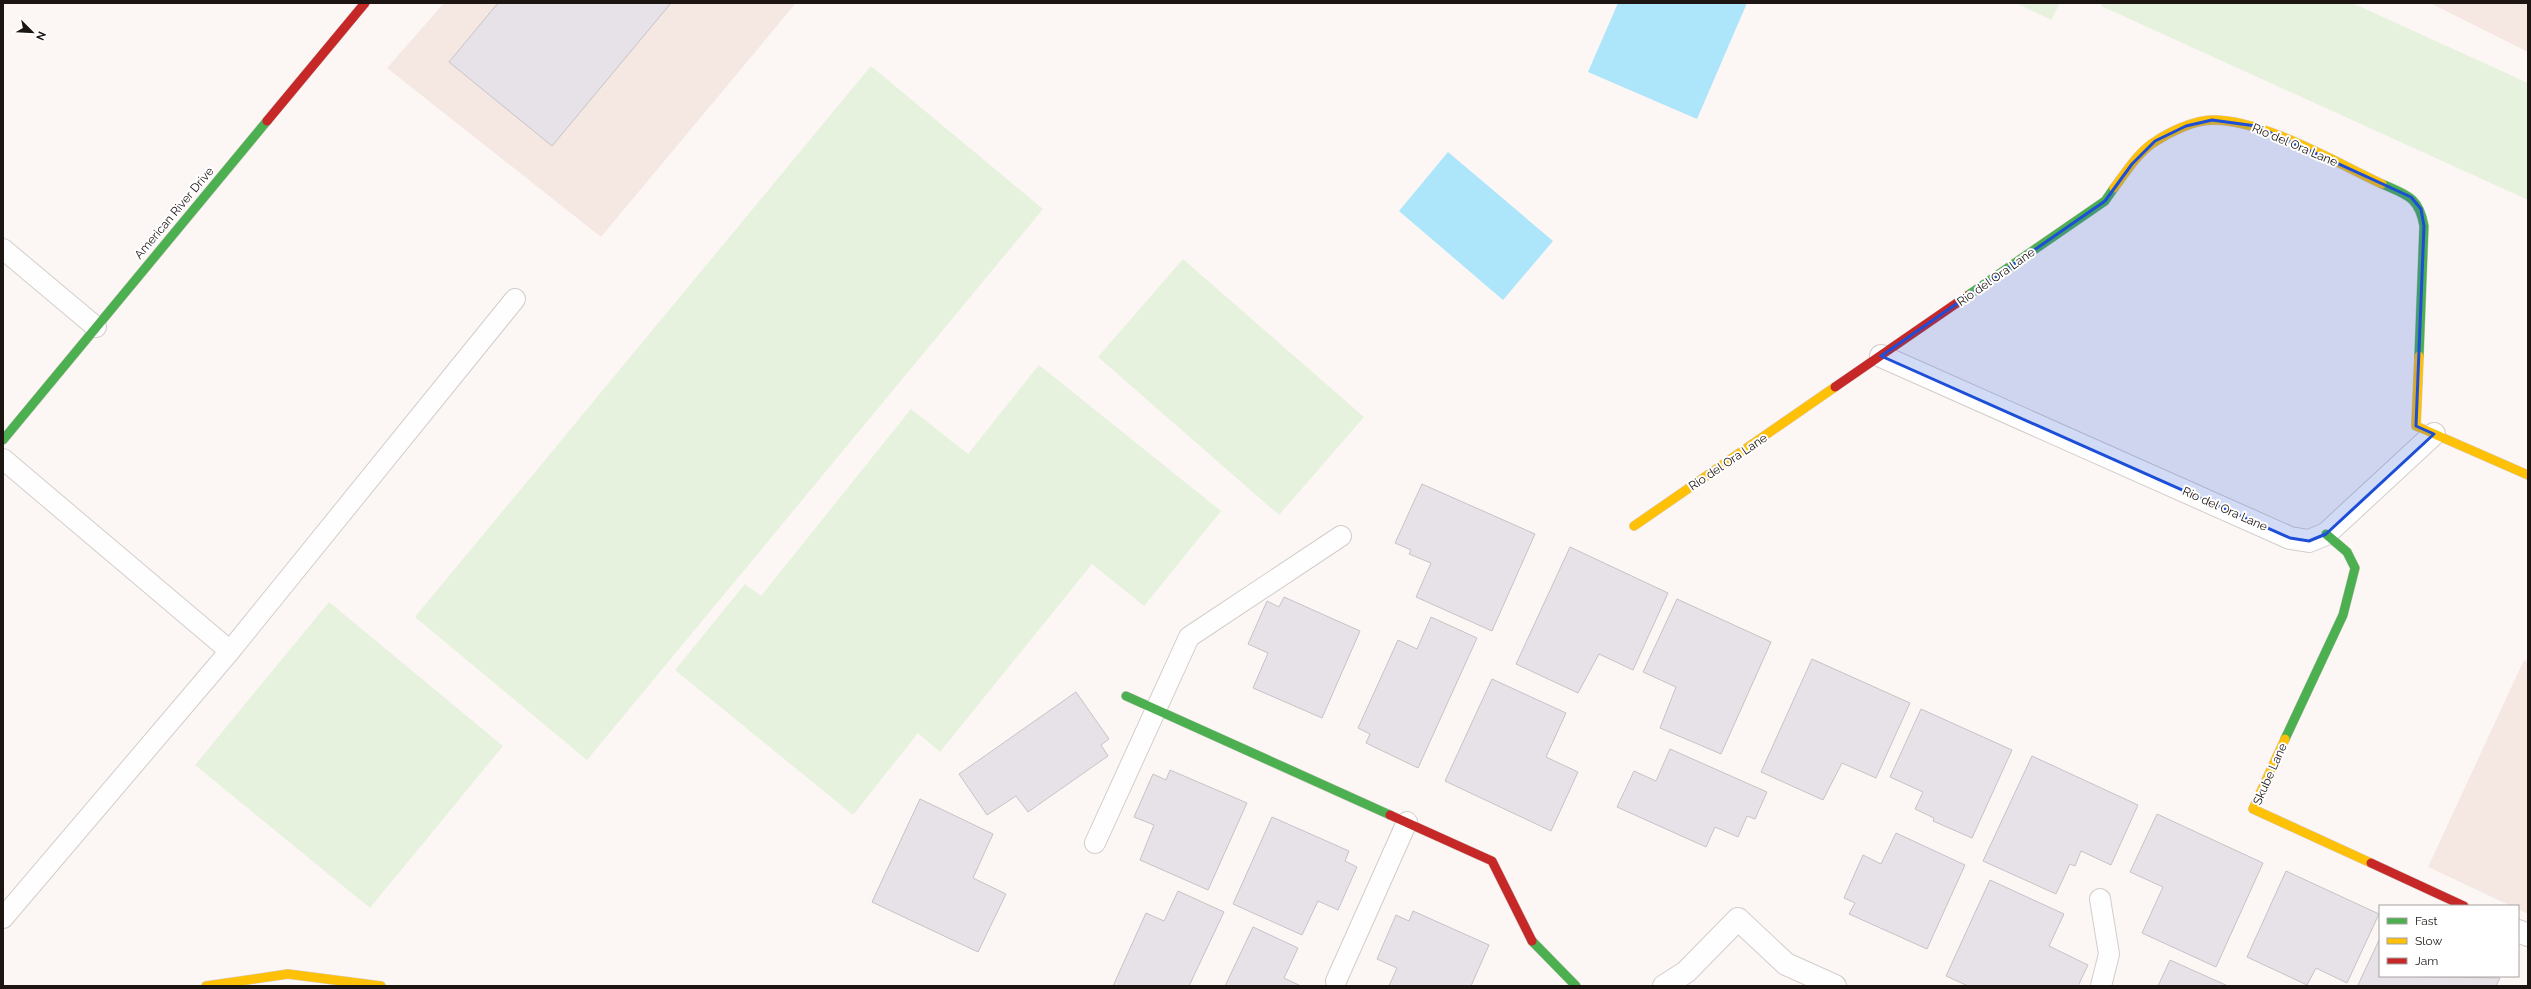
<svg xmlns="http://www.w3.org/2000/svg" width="2531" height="989" font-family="Raleway,sans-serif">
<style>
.built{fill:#f5e8e3}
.green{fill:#e6f2dd}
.water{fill:#ade5fa}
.building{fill:#e6e2e8;stroke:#c6c3c6}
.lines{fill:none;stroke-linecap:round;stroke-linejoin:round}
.lane-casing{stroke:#d3cdca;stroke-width:22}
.street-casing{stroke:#d3cdca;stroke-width:24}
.fast-casing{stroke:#d3cdca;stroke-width:10}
.slow-casing{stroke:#d3cdca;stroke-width:10}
.jam-casing{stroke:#d3cdca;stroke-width:10}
.lane{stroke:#fffefe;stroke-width:20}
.street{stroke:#fffefe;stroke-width:22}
.fast{stroke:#4caf50;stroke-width:9}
.slow{stroke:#ffc107;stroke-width:9}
.jam{stroke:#c62828;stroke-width:9}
.marked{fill:#1d4ed8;fill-opacity:0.2;stroke:#1d4ed8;stroke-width:3;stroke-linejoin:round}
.labels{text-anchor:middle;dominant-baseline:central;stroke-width:4;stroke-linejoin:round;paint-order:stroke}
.street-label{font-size:12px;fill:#1d1512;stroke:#fff}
</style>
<rect width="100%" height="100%" fill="#fcf7f5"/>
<!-- built -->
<g class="built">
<polygon points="444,3 796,3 601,237 387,68"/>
<polygon points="2430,3 2528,3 2528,52"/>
<polygon points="2524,660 2528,662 2528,914 2518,909 2518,906 2511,906 2428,867"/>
</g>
<!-- green -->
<g class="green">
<polygon points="2016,3 2060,3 2051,20"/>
<polygon points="2103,3 2352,3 2528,83 2528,200 2101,6"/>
<polygon points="871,66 1043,209 587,760 415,617"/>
<polygon points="1183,259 1364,417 1279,515 1098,357"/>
<polygon points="1039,365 1221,511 1144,606 1092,564 940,752 918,733 853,815 675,670 745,584 761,596 911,409 968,454"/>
<polygon points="329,602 503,746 370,908 195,765"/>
</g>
<!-- water -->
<g class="water">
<polygon points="1618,3 1747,3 1697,119 1588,72"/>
<polygon points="1448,152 1553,241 1503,300 1399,211"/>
</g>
<!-- building -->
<g class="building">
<polygon points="498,3 671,3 552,146 449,62"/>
<polygon points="1422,484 1535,534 1492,631 1416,597 1431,563 1409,554 1411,550 1395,543"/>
<polygon points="1570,547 1668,593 1633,670 1599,654 1578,693 1516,664"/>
<polygon points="1284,597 1360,631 1322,718 1253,688 1268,653 1248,644 1267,601 1279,607"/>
<polygon points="1677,599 1771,642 1721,754 1660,728 1676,687 1643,672"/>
<polygon points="1431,617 1477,638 1418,768 1366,743 1370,734 1358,728 1398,640 1417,649"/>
<polygon points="1812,659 1910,703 1876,778 1842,763 1823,800 1761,772"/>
<polygon points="1492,679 1566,713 1546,757 1578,772 1551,831 1445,781"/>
<polygon points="1076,692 1109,739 1101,745 1108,756 1028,812 1016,796 987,815 959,774"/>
<polygon points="1921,709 2012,750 1972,838 1933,821 1934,818 1915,809 1923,792 1890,777"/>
<polygon points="1670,749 1767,792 1755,819 1747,816 1738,837 1715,827 1706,847 1617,807 1634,771 1656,781"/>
<polygon points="2032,756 2138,805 2111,865 2081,851 2075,866 2070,864 2056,894 1983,861"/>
<polygon points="1170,770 1247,803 1208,890 1140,860 1154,825 1134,817 1153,774 1166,780"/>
<polygon points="920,799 993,834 973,878 1006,894 978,952 872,902"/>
<polygon points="2157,814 2263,863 2216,967 2142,933 2163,887 2130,872"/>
<polygon points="1272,817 1349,851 1345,861 1357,867 1338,910 1318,901 1302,935 1233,904"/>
<polygon points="1896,833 1965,865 1927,949 1849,914 1855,903 1844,898 1863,855 1881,864"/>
<polygon points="2286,871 2379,914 2347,983 2316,968 2307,985 2247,957"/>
<polygon points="1990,880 2064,914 2049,946 2088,965 2078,986 1968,986 1946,976"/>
<polygon points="1178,891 1224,912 1189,986 1113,986 1146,913 1164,921"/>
<polygon points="1413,911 1489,945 1471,986 1389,986 1397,968 1377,959 1396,915 1409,921"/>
<polygon points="1253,927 1298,948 1284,978 1301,986 1225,986"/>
<polygon points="2380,938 2380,976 2500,978 2496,986 2360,986 2358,985"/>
<polygon points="2170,960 2228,986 2158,986"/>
</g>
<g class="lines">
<defs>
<g id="lane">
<polyline points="3,249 96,327"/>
<polyline points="3,459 230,651 3,918"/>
<polyline points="230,651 515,299"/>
<polyline points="1095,843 1189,637 1341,536"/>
<polyline points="2100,899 2109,954 2101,986"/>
<polyline points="1336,981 1407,822"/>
</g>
<g id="street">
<polyline points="1881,356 2290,538 2309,541 2326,534 2434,434"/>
<polyline points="2518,931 2528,935"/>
<polyline points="1664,986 1686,972 1738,919 1786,964 1835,986"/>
</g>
<g id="fast">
<path d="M2382 184C2407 195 2419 197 2424 226L2419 356"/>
<polyline points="1967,296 2105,201 2114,188"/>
<polyline points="3,440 267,121"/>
<polyline points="1126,696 1390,815"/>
<polyline points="2285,739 2343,615 2355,568 2347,552 2326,534"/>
<polyline points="1532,941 1576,986"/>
</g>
<g id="slow">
<path d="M2114 188C2126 172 2139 151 2156 141 2171 131 2195 120 2213 120 2264 120 2335 162 2382 184"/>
<polyline points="2419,356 2416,426 2528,475"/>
<polyline points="1634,526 1835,387"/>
<polyline points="2285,739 2253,809 2371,863"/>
<polyline points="206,986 288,974 381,986"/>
</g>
<g id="jam">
<polyline points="267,121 365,3"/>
<polyline points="1835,387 1967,296"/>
<polyline points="1390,815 1492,861 1532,941"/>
<polyline points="2371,863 2464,906"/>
</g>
</defs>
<!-- lane casing -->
<use href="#lane" class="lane-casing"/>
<!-- street casing -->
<use href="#street" class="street-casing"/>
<!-- fast casing -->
<use href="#fast" class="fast-casing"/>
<!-- slow casing -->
<use href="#slow" class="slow-casing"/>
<!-- jam casing -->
<use href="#jam" class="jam-casing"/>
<!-- lane -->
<use href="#lane" class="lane"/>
<!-- street -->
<use href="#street" class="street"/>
<!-- fast -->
<use href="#fast" class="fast"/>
<!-- slow -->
<use href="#slow" class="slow"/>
<!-- jam -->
<use href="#jam" class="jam"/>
</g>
<!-- marked area -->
<path class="marked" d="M2212 120 2256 126 2411 197 2421 209 2424 226 2416 426 2434 434 2326 534 2309 541 2290 538 1881 356 2105 201 2132 164 2155 141 2186 126Z"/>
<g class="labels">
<!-- street labels -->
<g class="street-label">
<text transform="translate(2295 145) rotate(23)">Rio del Ora Lane</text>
<text transform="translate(174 213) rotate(-50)">American River Drive</text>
<text transform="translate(1996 277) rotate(-35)">Rio del Ora Lane</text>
<text transform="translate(1728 462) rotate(-34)">Rio del Ora Lane</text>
<text transform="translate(2225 509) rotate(24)">Rio del Ora Lane</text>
<text transform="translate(2270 774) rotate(-66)">Skube Lane</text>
</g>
</g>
<!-- border -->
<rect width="2531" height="989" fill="none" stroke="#1d1512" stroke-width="8"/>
<!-- legend -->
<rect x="2379" y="905" width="140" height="72" fill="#ffffff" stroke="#a5a1a0"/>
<rect x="2387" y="918" width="20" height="6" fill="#4caf50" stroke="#a5a1a0"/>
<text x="2415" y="925" font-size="12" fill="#1d1512">Fast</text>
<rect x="2387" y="938" width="20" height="6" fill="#ffc107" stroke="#a5a1a0"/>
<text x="2415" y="945" font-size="12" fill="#1d1512">Slow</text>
<rect x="2387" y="958" width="20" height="6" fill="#c62828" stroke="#a5a1a0"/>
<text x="2415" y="965" font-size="12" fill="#1d1512">Jam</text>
<!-- north arrow -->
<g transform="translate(32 32) rotate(114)" stroke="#ffffff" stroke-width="3" paint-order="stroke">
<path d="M0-3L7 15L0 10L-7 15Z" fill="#1d1512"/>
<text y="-6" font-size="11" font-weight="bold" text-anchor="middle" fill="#1d1512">N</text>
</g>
</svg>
